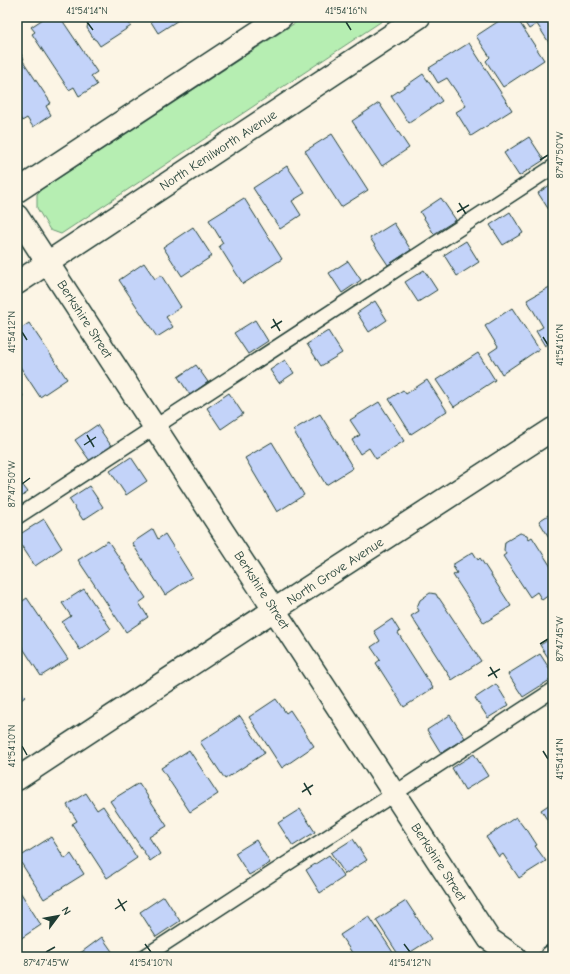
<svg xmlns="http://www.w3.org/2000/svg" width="570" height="974" font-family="'Comic Neue',sans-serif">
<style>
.green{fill:#b6eeb2;stroke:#6a9673}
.building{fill:#c3d3f9;stroke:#1f3d34}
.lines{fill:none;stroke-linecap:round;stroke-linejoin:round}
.service-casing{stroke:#1f3d34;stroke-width:17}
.minor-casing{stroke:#1f3d34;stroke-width:25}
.tertiary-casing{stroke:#1f3d34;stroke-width:25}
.service{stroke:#fcf5e5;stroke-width:14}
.minor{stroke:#fcf5e5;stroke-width:22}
.tertiary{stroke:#fcf5e5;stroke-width:22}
.ticks{fill:none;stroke:#1f3d34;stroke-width:1.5}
.labels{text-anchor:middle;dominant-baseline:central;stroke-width:4;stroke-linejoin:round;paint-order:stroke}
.street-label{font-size:13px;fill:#1f3d34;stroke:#fcf5e5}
.neatline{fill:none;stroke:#1f3d34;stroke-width:1.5}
.ticks-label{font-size:10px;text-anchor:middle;fill:#1f3d34}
</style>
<rect width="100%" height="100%" fill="#fcf5e5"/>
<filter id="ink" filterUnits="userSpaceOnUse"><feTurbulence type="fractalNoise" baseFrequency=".025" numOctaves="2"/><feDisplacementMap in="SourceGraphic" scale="8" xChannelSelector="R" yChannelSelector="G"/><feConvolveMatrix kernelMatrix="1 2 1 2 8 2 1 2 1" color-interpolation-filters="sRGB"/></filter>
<g filter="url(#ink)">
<!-- green -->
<polygon class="green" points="304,17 388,17 61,234 50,230 37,208 37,194 42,189"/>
<!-- building -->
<g class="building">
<polygon points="46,17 60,17 97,72 91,76 97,85 79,96 74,87 69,90 32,34 35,32 31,27"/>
<polygon points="84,17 125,17 131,26 100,46 96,40 94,39 87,28 88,23"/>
<polygon points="148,17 183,17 158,33"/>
<polygon points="505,17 516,17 544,60 503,87 486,61 490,57 476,36"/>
<polygon points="521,17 553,17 553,49 537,24 529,29"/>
<polygon points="469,43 512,110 471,136 456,112 466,106 447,78 438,83 429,68"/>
<polygon points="17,48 24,59 23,59 23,61 51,103 46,106 51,115 33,127 27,118 22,121 17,112"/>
<polygon points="423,74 442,101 409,123 391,96"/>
<polygon points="379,103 409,148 382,166 352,121"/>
<polygon points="332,134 368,190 341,207 305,151"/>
<polygon points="529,137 544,160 519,176 504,153"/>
<polygon points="287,166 305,193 292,201 301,215 280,229 253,188"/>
<polygon points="553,183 553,211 551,213 538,193"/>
<polygon points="244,198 282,259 243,284 219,246 223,243 209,220"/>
<polygon points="441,198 456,220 434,234 420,212"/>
<polygon points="510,212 523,233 503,245 490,225"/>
<polygon points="394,223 411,250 388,265 370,238"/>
<polygon points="193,227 212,256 182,276 163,247"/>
<polygon points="466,241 479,262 457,276 444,255"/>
<polygon points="348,261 361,280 342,293 329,273"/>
<polygon points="144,263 155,279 161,275 181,307 166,317 173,327 157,337 119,280"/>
<polygon points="424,270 437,290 418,302 405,282"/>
<polygon points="553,285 553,341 545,346 536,331 543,327 527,300"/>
<polygon points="375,301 387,320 369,332 357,313"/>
<polygon points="512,308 539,349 502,374 489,353 498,347 485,326"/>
<polygon points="255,320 268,341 248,354 234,333"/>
<polygon points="29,323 67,379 40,397 17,362 17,331"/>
<polygon points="328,331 342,353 321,366 307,344"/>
<polygon points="478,353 495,380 454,407 436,380"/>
<polygon points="285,360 294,373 279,383 270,370"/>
<polygon points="196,365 208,382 190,395 178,377"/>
<polygon points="427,380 447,411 411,434 389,399 403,390 406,394"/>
<polygon points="17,386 23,396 17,400"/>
<polygon points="229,393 243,414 221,429 207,408"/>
<polygon points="379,402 404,441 376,459 369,448 360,454 352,440 360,435 350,420"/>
<polygon points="320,414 353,468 326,485 293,430"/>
<polygon points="97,425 112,447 90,461 75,440"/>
<polygon points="272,442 304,495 277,512 245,458"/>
<polygon points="131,457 147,481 126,495 110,471"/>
<polygon points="17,478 28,492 17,500"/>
<polygon points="89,486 103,507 83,520 69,499"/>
<polygon points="553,512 553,544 539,521"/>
<polygon points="44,519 62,548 35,566 17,539 17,536"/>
<polygon points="153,529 158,539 165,534 192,577 165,595 132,543"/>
<polygon points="520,533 527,535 529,539 532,537 553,570 553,592 542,600 537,592 530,597 503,556 506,554 504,550 505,542"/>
<polygon points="108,541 146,598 139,603 148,617 126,632 78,560"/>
<polygon points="473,552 478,560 480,558 511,606 484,623 453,575 457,573 452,565"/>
<polygon points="84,589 111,629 80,650 62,622 71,616 62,603"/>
<polygon points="430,593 436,594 438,598 439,598 481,661 452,680 411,616 419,611 417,607 420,600"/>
<polygon points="27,598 68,659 41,676 17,639 17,605"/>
<polygon points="392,619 400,632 398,633 433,688 404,707 376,663 380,660 371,647 380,641 374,631"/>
<polygon points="553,637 553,665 540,645"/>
<polygon points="540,654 553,674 553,678 523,697 508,674"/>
<polygon points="496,684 509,705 488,718 475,698"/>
<polygon points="17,685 25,697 17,703"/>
<polygon points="276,699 286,713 290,710 314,746 282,768 249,717"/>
<polygon points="450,715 465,738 441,753 427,730"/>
<polygon points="240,716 265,753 225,779 200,742"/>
<polygon points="189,750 218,794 190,812 161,768"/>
<polygon points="474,754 488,776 465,790 452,768"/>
<polygon points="139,783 167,826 149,837 160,854 150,861 110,801"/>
<polygon points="86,793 97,810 103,806 137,858 107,878 72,824 77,821 67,805"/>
<polygon points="553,802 553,829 541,810"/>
<polygon points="300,809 315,832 293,846 278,823"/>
<polygon points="516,817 525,829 526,828 537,845 535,846 546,861 519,878 503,854 499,857 486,837"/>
<polygon points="51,837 65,859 71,854 84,874 44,899 18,858"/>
<polygon points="353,839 367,860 345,874 331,853"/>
<polygon points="256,840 270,863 249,875 235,853"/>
<polygon points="329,855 344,877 320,893 306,870"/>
<polygon points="17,887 41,925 17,941"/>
<polygon points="164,896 180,921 156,937 140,912"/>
<polygon points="406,901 431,939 403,957 400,957 376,920"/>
<polygon points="369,916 396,957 355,957 340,935"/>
<polygon points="102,937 116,957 81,957 79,954"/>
</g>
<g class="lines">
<defs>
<g id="service">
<polyline points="17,517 553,167"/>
<polyline points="144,957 553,690"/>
</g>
<g id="minor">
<polyline points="17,191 281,17"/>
<polyline points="17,216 489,939 515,957"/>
<polyline points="17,283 419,17"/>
<polyline points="17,779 274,610 553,429"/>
</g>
<polyline id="tertiary" points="551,957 553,956"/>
</defs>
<!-- service casing -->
<use href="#service" class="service-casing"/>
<!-- minor casing -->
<use href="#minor" class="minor-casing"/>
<!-- tertiary casing -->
<use href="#tertiary" class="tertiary-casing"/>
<!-- service -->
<use href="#service" class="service"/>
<!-- minor -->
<use href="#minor" class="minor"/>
<!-- tertiary -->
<use href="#tertiary" class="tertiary"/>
</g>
</g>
<!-- ticks -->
<path class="ticks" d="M87 22 93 30M346 22 351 30M540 160 548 155M459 203 466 214M457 212 469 205M273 319 280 331M271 328 282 321M22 332 27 340M543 337 548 345M87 435 94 447M84 445 96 437M22 484 30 478M540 644 548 639M490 667 497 678M488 676 500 669M22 746 27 755M543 751 548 759M304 783 311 795M302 792 313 785M118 899 125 911M115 909 127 901M145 944 151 952M404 944 410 952M46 952 55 947"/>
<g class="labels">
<!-- street labels -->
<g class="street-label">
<text transform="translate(218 150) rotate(-33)">North Kenilworth Avenue</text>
<text transform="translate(85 319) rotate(57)">Berkshire Street</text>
<text transform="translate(335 571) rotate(-33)">North Grove Avenue</text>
<text transform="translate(262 590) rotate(57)">Berkshire Street</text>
<text transform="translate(439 862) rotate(57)">Berkshire Street</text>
</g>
</g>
<!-- margin -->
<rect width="570" height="974" fill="none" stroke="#fcf5e5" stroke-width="44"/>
<!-- north arrow -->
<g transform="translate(58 916) rotate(58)" stroke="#fcf5e5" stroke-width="3" paint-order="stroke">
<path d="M0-3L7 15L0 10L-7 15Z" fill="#1f3d34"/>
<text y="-6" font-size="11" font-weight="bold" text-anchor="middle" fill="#1f3d34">N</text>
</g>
<rect x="22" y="22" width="526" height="930" class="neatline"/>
<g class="ticks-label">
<text x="87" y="14">41°54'14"N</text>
<text x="346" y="14">41°54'16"N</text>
<text transform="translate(559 155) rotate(-90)" y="4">87°47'50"W</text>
<text transform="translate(11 332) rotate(-90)" y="4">41°54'12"N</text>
<text transform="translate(559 345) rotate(-90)" y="4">41°54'16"N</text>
<text transform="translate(11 484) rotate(-90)" y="4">87°47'50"W</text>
<text transform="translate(559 639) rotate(-90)" y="4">87°47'45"W</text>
<text transform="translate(11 746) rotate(-90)" y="4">41°54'10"N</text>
<text transform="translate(559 759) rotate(-90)" y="4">41°54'14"N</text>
<text x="46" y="966">87°47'45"W</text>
<text x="151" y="966">41°54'10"N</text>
<text x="410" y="966">41°54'12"N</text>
</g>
</svg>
